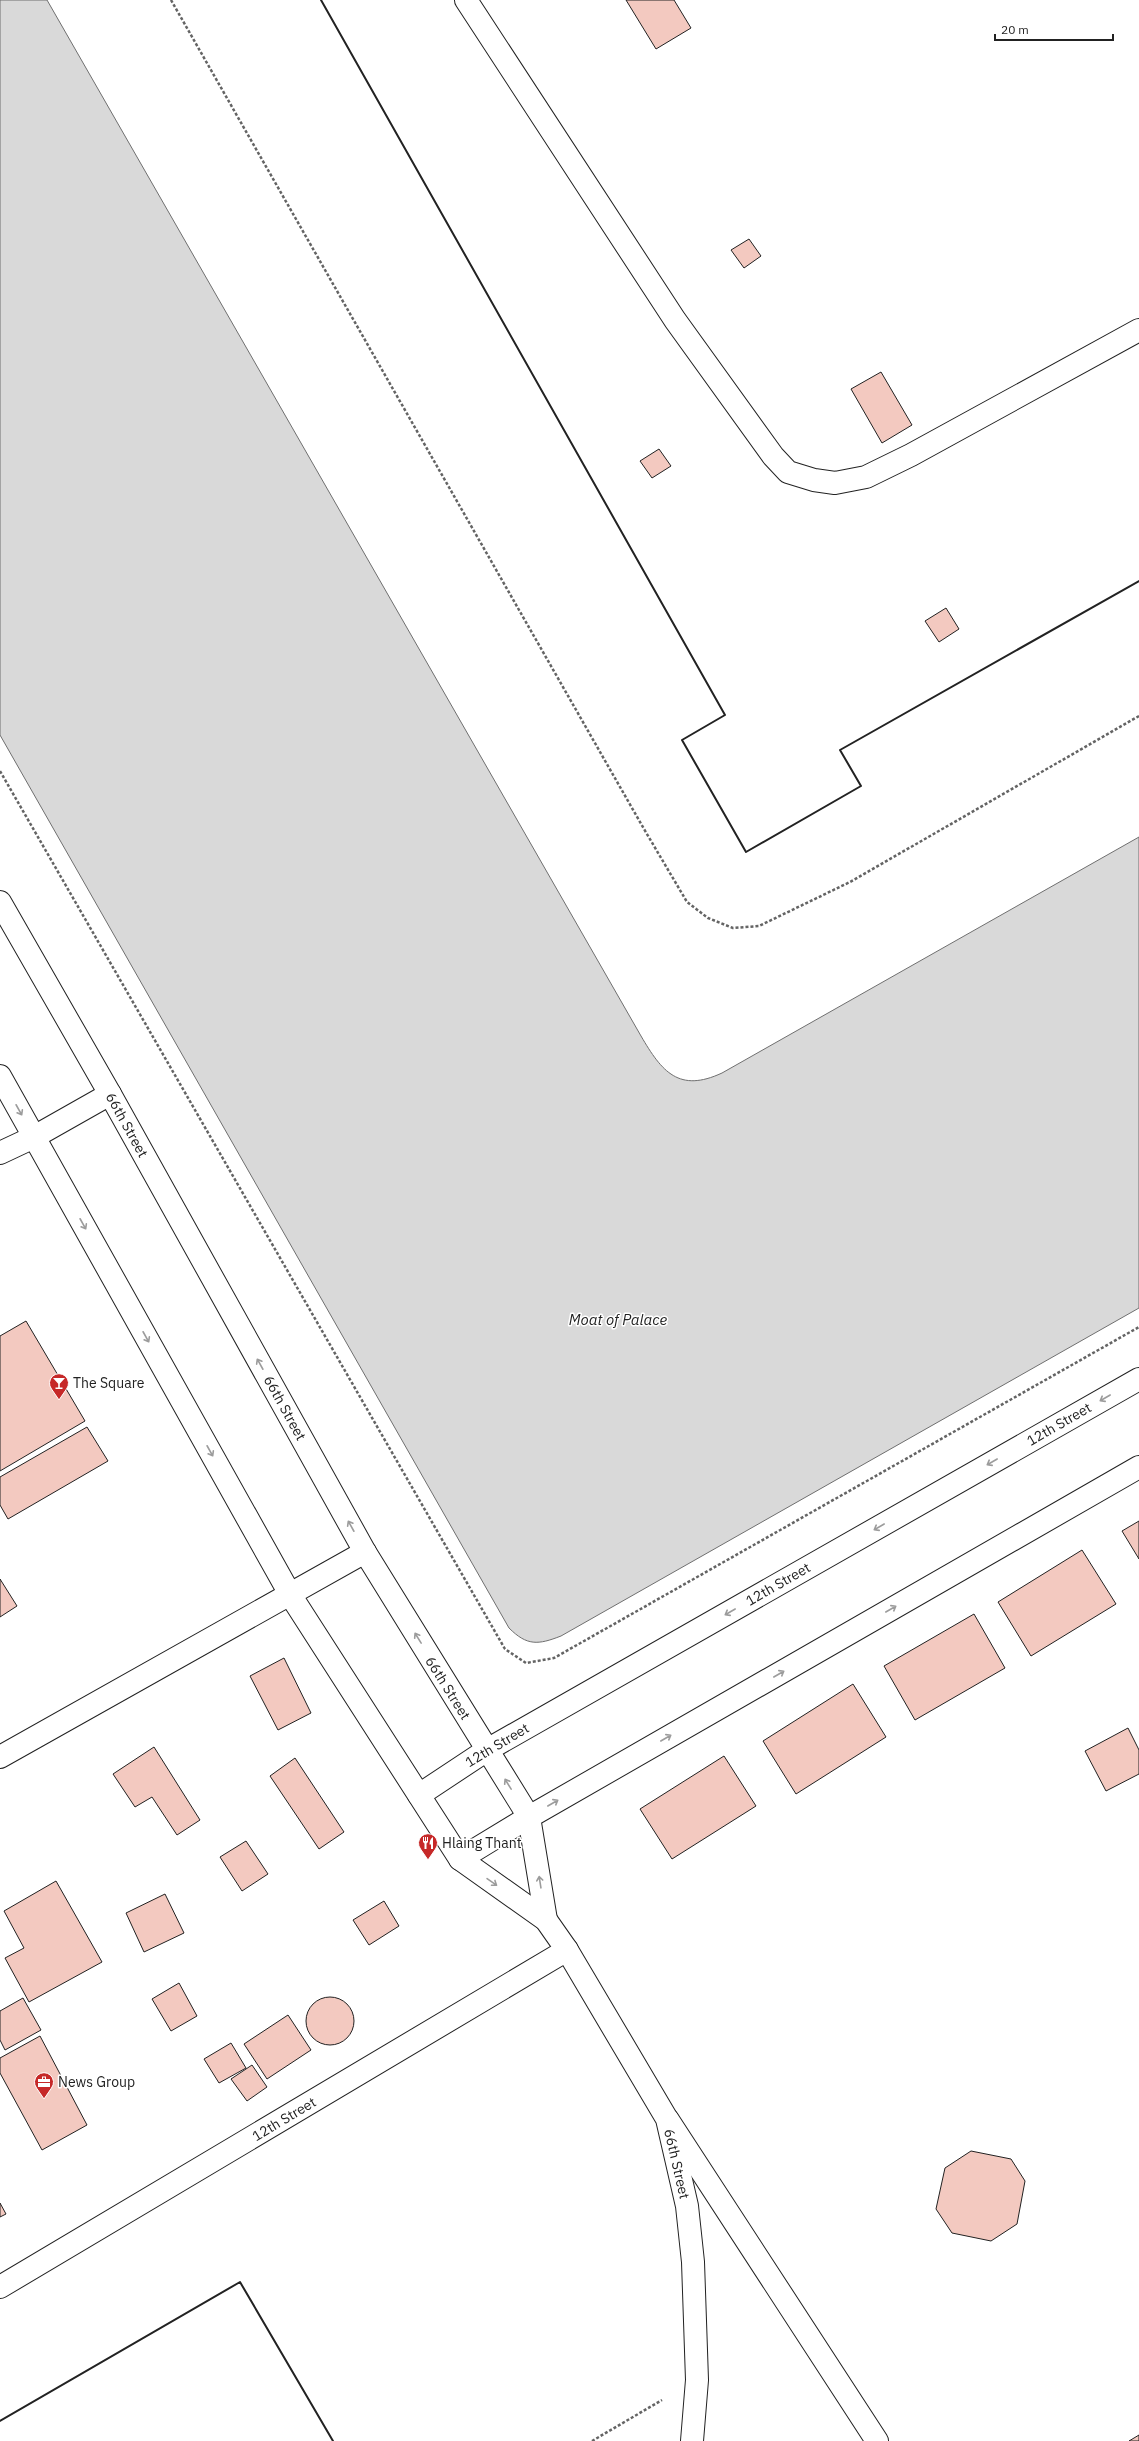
<svg xmlns="http://www.w3.org/2000/svg" width="1139" height="2441" font-family="'IBM Plex Sans',sans-serif">
<style>
.water{fill:#d9d9d9;stroke:#6f6f6f}
.building{fill:#f3c9c0;stroke:#222}
.lines{fill:none;stroke-linecap:round;stroke-linejoin:round}
.minor-casing{stroke:#222;stroke-width:24}
.major-casing{stroke:#222;stroke-width:24}
.path{stroke:#646464;stroke-width:2.5;stroke-dasharray:3 2;stroke-linecap:butt}
.minor{stroke:#fff;stroke-width:22}
.major{stroke:#fff;stroke-width:22}
.wall{stroke:#222;stroke-width:2}
.oneway{stroke:#9c9c9c}
.labels{text-anchor:middle;dominant-baseline:central;stroke-width:3;stroke-linejoin:round;paint-order:stroke}
.street-label{font-size:14px;fill:#222;stroke:#fff}
.poi-label{font-size:14px;fill:#222;stroke:#fff;text-anchor:start}
.water-label{font-size:15px;font-style:italic;fill:#222;stroke:#fff}
</style>
<rect width="100%" height="100%" fill="#fff"/>
<!-- water -->
<path class="water" d="M0 0H47L641 1036C662 1072 679 1093 722 1073L1139 837V1308L561 1636C538 1645 527 1646 509 1628L0 735Z"/>
<!-- building -->
<g class="building">
<polygon points="626,0 674,0 691,28 656,49"/>
<polygon points="749,239 761,256 744,268 731,250"/>
<polygon points="881,372 912,425 882,443 851,389"/>
<polygon points="659,449 671,466 652,478 640,461"/>
<polygon points="946,608 959,629 939,642 925,621"/>
<polygon points="26,1321 85,1421 0,1471 0,1336"/>
<polygon points="87,1427 108,1461 8,1519 0,1505 0,1477"/>
<polygon points="1139,1521 1139,1559 1122,1531"/>
<polygon points="1082,1550 1116,1604 1031,1656 998,1602"/>
<polygon points="0,1579 17,1606 0,1617"/>
<polygon points="974,1614 1005,1668 915,1720 884,1666"/>
<polygon points="284,1658 311,1713 278,1730 250,1676"/>
<polygon points="853,1684 886,1737 796,1794 763,1741"/>
<polygon points="1128,1728 1139,1750 1139,1774 1106,1791 1085,1751"/>
<polygon points="154,1747 200,1820 177,1835 152,1797 135,1807 113,1774"/>
<polygon points="724,1756 756,1806 672,1859 640,1809"/>
<polygon points="295,1758 344,1832 319,1849 270,1776"/>
<polygon points="246,1841 268,1874 242,1891 220,1857"/>
<polygon points="56,1881 102,1962 29,2002 5,1958 24,1948 4,1911"/>
<polygon points="165,1894 184,1933 144,1952 126,1913"/>
<polygon points="384,1901 399,1926 369,1945 353,1920"/>
<polygon points="179,1983 197,2016 171,2031 152,1999"/>
<circle cx="330" cy="2021" r="24"/>
<polygon points="23,1998 41,2030 5,2050 0,2040 0,2011"/>
<polygon points="288,2015 311,2050 267,2079 244,2044"/>
<polygon points="40,2036 87,2125 42,2150 0,2073 0,2058"/>
<polygon points="231,2043 246,2068 219,2083 204,2059"/>
<polygon points="252,2065 267,2087 247,2101 231,2079"/>
<polygon points="971,2151 1011,2159 1025,2181 1017,2224 991,2241 952,2233 936,2209 945,2168"/>
<polygon points="0,2203 6,2214 0,2217"/>
<polygon points="1139,2435 1139,2441 1129,2441"/>
</g>
<g class="lines">
<defs>
<g id="minor">
<polyline points="466,0 675,320 773,456 788,472 814,480 835,483 866,477 911,455 1139,330"/>
<polyline points="0,1153 34,1137 110,1094"/>
<polyline points="0,1757 365,1552"/>
<polyline points="668,2120 877,2441"/>
<polyline points="0,2287 567,1950"/>
</g>
<g id="major">
<polyline points="0,902 110,1094 365,1552 529,1817 546,1920"/>
<polyline points="0,1076 291,1596 460,1859 546,1920 567,1950 667,2119 687,2206 693,2262 697,2380 692,2441"/>
<polyline points="419,1795 487,1750 1139,1379"/>
<polyline points="460,1859 529,1817 1139,1467"/>
</g>
</defs>
<!-- minor casing -->
<use href="#minor" class="minor-casing"/>
<!-- major casing -->
<use href="#major" class="major-casing"/>
<!-- path -->
<g class="path">
<polyline points="171,0 644,829 687,902 708,918 733,928 759,926 850,882 1139,716"/>
<polyline points="0,771 505,1649 526,1663 554,1658 1139,1327"/>
<polyline points="592,2441 662,2400"/>
</g>
<!-- minor -->
<use href="#minor" class="minor"/>
<!-- major -->
<use href="#major" class="major"/>
<!-- wall -->
<g class="wall">
<polyline points="321,0 725,715 682,740 746,852 861,786 840,750 1139,581"/>
<polyline points="0,2421 240,2282 333,2441"/>
</g>
</g>
<!-- one-way arrows -->
<defs><path id="oneway-shaft" d="M-6 0H5M1.5-3L5.5 0L1.5 3" fill="none" stroke-width="1.6" stroke-linecap="round" stroke-linejoin="round"/></defs>
<g class="oneway">
<use href="#oneway-shaft" transform="translate(19 1110) rotate(61)"/>
<use href="#oneway-shaft" transform="translate(83 1224) rotate(61)"/>
<use href="#oneway-shaft" transform="translate(146 1337) rotate(61)"/>
<use href="#oneway-shaft" transform="translate(260 1364) rotate(-119)"/>
<use href="#oneway-shaft" transform="translate(1105 1398) rotate(150)"/>
<use href="#oneway-shaft" transform="translate(210 1451) rotate(61)"/>
<use href="#oneway-shaft" transform="translate(992 1462) rotate(150)"/>
<use href="#oneway-shaft" transform="translate(351 1526) rotate(-119)"/>
<use href="#oneway-shaft" transform="translate(879 1527) rotate(150)"/>
<use href="#oneway-shaft" transform="translate(891 1609) rotate(-30)"/>
<use href="#oneway-shaft" transform="translate(730 1612) rotate(150)"/>
<use href="#oneway-shaft" transform="translate(418 1638) rotate(-122)"/>
<use href="#oneway-shaft" transform="translate(779 1674) rotate(-30)"/>
<use href="#oneway-shaft" transform="translate(666 1738) rotate(-30)"/>
<use href="#oneway-shaft" transform="translate(508 1784) rotate(-122)"/>
<use href="#oneway-shaft" transform="translate(553 1803) rotate(-30)"/>
<use href="#oneway-shaft" transform="translate(492 1882) rotate(35)"/>
<use href="#oneway-shaft" transform="translate(540 1882) rotate(-99)"/>
</g>
<!-- icons -->
<defs>
<symbol id="bar-pin" viewBox="-11 -11 22 30"><path d="M0 17L-7.5 6A9.5 9.5 0 1 1 7.5 6Z" fill="#c62828" stroke="#fff"/><path d="M-6-5H6L.8 .8V4.5H3.5V6h-7V4.5H-.8V.8Z" fill="#fff"/></symbol>
<symbol id="restaurant-pin" viewBox="-11 -11 22 30"><path d="M0 17L-7.5 6A9.5 9.5 0 1 1 7.5 6Z" fill="#c62828" stroke="#fff"/><path d="M-5-6h1v4h1v-4h1v4h1v-4h1v5L-1.5 .5V6h-2V.5L-5-1ZM5-6V6H3V1.5H1.5Q1.5-4 5-6Z" fill="#fff"/></symbol>
<symbol id="office-pin" viewBox="-11 -11 22 30"><path d="M0 17L-7.5 6A9.5 9.5 0 1 1 7.5 6Z" fill="#c62828" stroke="#fff"/><path d="M-6-3h4V-5.5h4V-3h4V5H-6ZM-1-4.5V-3h2v-1.5ZM-6 0V1H6V0Z" fill="#fff"/></symbol>
</defs>
<g fill-rule="evenodd">
<use href="#bar-pin" x="48" y="1372" width="22" height="30"/>
<use href="#restaurant-pin" x="417" y="1832" width="22" height="30"/>
<use href="#office-pin" x="33" y="2071" width="22" height="30"/>
</g>
<g class="labels">
<!-- street labels -->
<g class="street-label">
<text transform="translate(127 1125) rotate(61)">66th Street</text>
<text transform="translate(285 1408) rotate(61)">66th Street</text>
<text transform="translate(1059 1424) rotate(-30)">12th Street</text>
<text transform="translate(778 1584) rotate(-30)">12th Street</text>
<text transform="translate(448 1688) rotate(58)">66th Street</text>
<text transform="translate(497 1745) rotate(-31)">12th Street</text>
<text transform="translate(284 2119) rotate(-31)">12th Street</text>
<text transform="translate(677 2164) rotate(77)">66th Street</text>
</g>
<!-- poi labels -->
<g class="poi-label">
<text x="73" y="1383">The Square</text>
<text x="442" y="1843">Hlaing Thant</text>
<text x="58" y="2082">News Group</text>
</g>
<!-- water labels -->
<g class="water-label">
<text x="618" y="1319">Moat of Palace</text>
</g>
</g>
<!-- scale -->
<path d="M995 34v6h118v-6" fill="none" stroke="#222222" stroke-width="2"/>
<text x="1001" y="34" font-size="12" fill="#222222" stroke="#ffffff" stroke-width="3" paint-order="stroke">20 m</text>
</svg>
